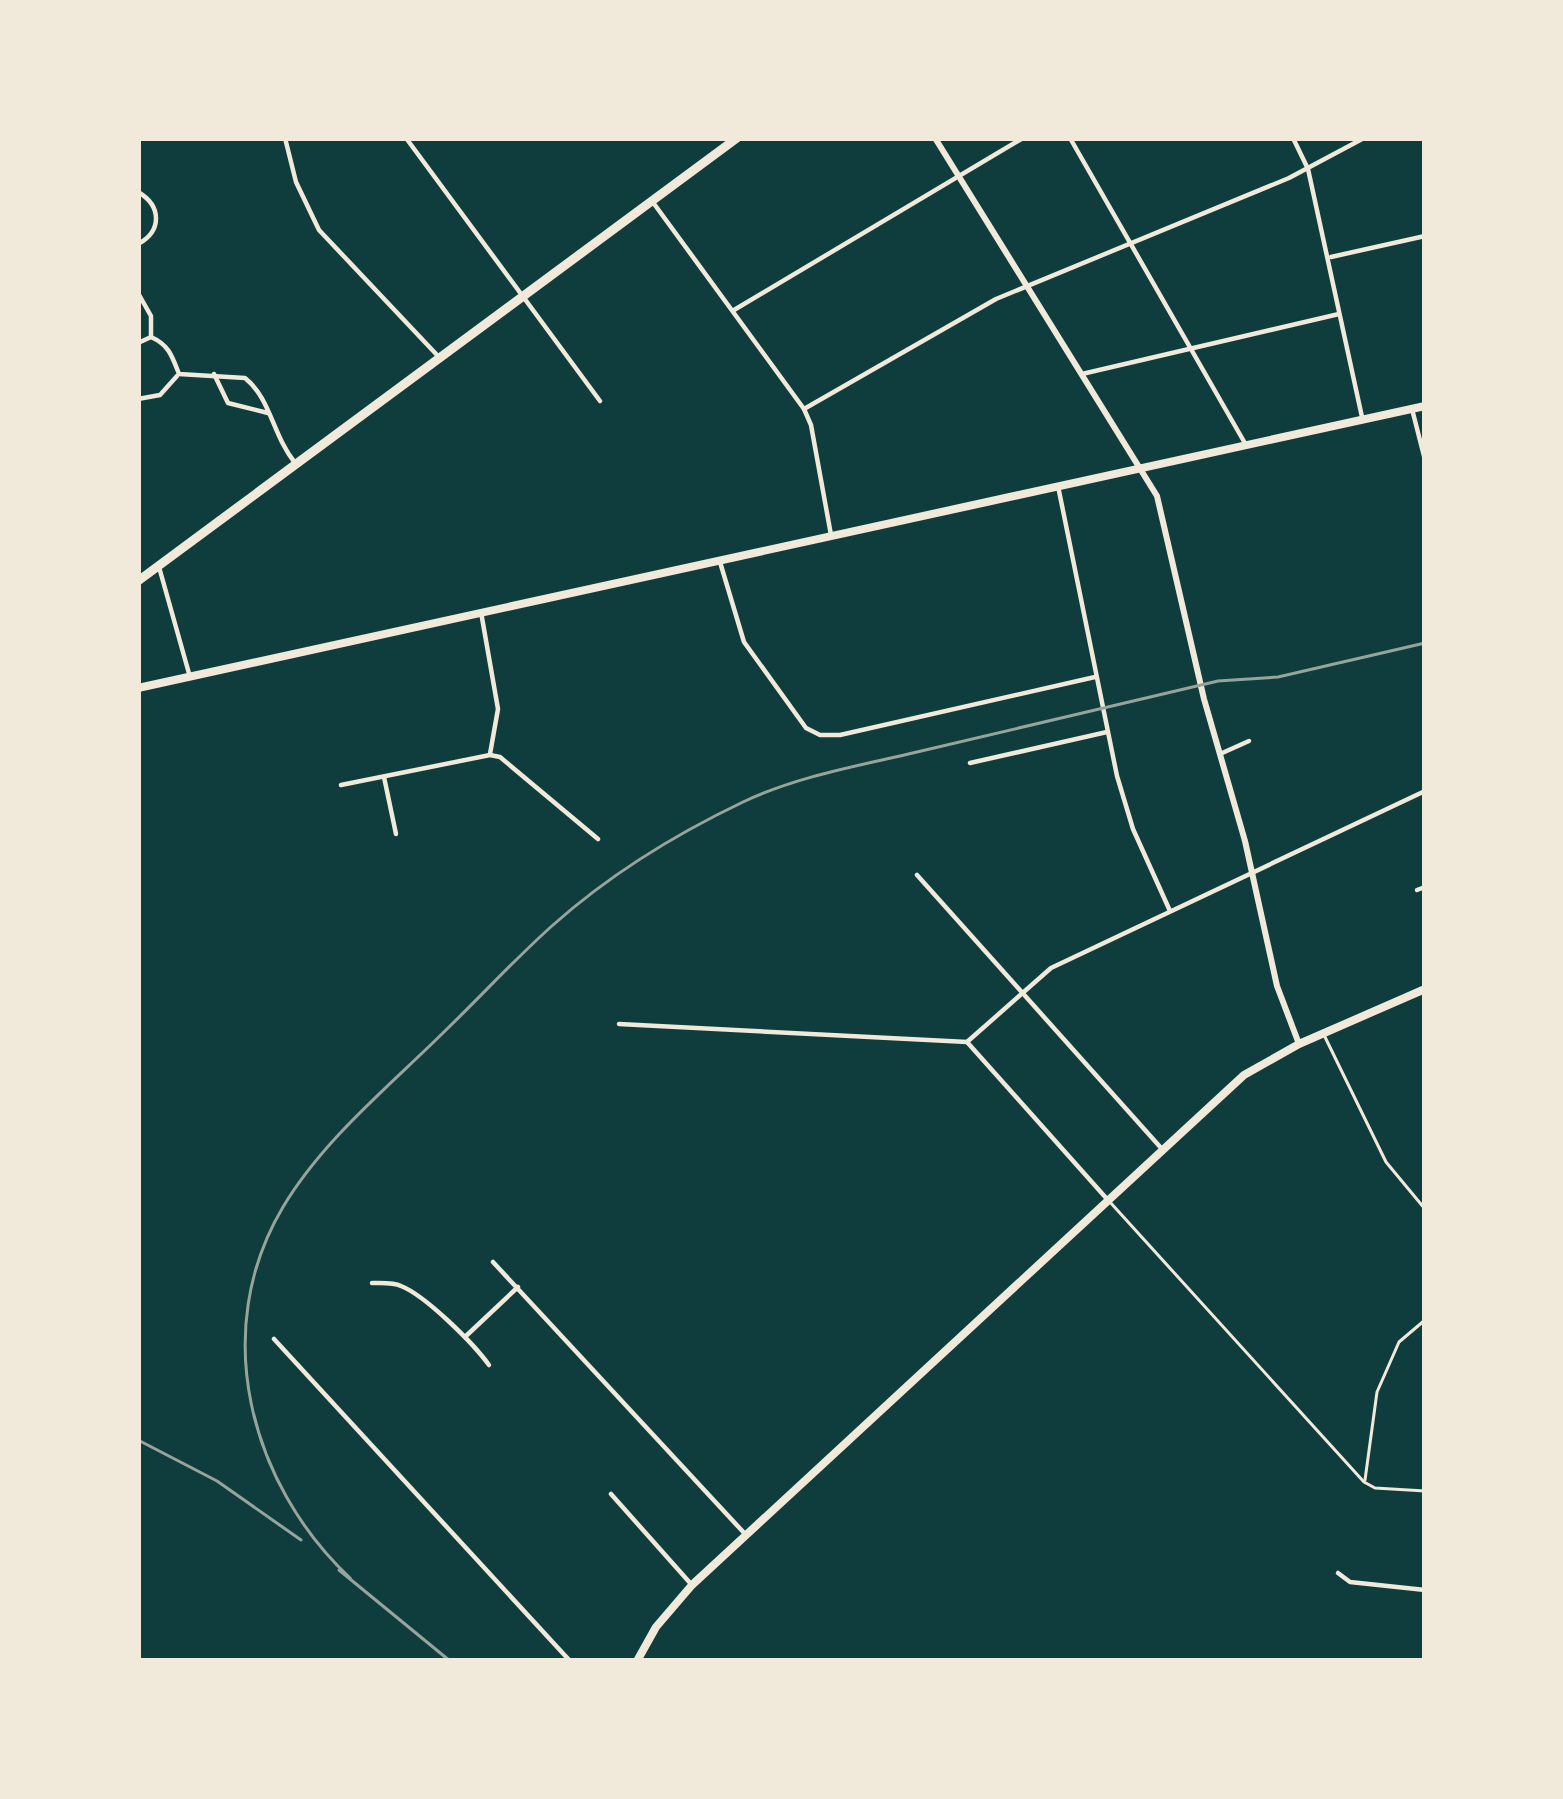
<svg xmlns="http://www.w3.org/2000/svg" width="1563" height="1799" font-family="'Fira Sans Condensed',sans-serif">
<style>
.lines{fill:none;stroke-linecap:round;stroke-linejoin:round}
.service{stroke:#f1e9da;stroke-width:3}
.minor{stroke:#f1e9da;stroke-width:4.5}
.tertiary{stroke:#f1e9da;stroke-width:6}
.primary{stroke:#f1e9da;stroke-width:8}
.trunk{stroke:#f1e9da;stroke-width:9}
.rail{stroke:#97a49c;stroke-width:3}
</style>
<rect width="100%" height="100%" fill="#0f3d3e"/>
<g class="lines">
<!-- service -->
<g class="service">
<polyline points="1324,1035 1386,1162 1425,1209"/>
<polyline points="1109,1201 1364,1482 1375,1488 1425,1491"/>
<polyline points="1365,1480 1377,1392 1399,1342 1425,1320"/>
</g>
<!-- minor -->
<g class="minor">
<polyline points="285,138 296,182 319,230 437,355"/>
<polyline points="406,138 600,401"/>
<polyline points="1070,138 1246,445"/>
<polyline points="1293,138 1308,169 1362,417"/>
<path d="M138 192C162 206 162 231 138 244"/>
<polyline points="652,201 804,409 811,425 831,535"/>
<polyline points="1331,257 1425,236"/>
<path d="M138 293 151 316V337C169 345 172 356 179 374L245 378C271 399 272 434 295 463"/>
<polyline points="734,310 1023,138"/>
<polyline points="138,343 151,337"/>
<polyline points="214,374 228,403 268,413"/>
<polyline points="1082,374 1339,314"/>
<polyline points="138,399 160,395 177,376"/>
<polyline points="804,409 996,299 1289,178 1364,138"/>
<polyline points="1412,409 1425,460"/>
<polyline points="1058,486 1117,776 1133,829 1170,911"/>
<polyline points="720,562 744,642 806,728 820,735 840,735 1095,677"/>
<polyline points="159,567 190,677"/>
<polyline points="481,612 498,709 490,754"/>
<polyline points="1220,754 1249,741"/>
<polyline points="970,763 1107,732"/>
<polyline points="384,777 396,834"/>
<polyline points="341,785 490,755 500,757 598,839"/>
<polyline points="917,875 1162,1149"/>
<polyline points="1417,890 1425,887"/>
<polyline points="619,1024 967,1042"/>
<polyline points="967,1042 1051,968 1425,791"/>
<polyline points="967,1042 1107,1199"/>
<polyline points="493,1262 746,1535"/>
<path d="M372 1283C381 1283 393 1282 401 1286 426 1296 473 1343 489 1365"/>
<polyline points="466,1336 518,1287"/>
<polyline points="274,1339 570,1661"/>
<polyline points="611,1494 691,1584"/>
<polyline points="1338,1573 1350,1582 1425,1590"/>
</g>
<!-- tertiary -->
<polyline class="tertiary" points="935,138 1157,496 1204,699 1245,841 1277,986 1299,1044"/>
<!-- primary -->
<g class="primary">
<polyline points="138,688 1425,406"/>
<polyline points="637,1661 656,1627 692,1585 1244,1075 1299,1044 1425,989"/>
</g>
<!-- trunk -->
<polyline class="trunk" points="138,581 737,138"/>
<!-- rail -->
<g class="rail">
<polyline points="138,1440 217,1481 301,1540"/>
<polyline points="339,1570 450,1661"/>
<path d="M350 1578C250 1484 209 1331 283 1207 324 1138 393 1083 449 1027 484 993 517 957 553 925 608 876 676 834 743 802 798 776 858 766 917 752 1017 728 1118 705 1218 681L1278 677 1425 643"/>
</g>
</g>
<!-- border -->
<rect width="1563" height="1799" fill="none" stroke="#f1e9da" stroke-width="282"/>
</svg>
